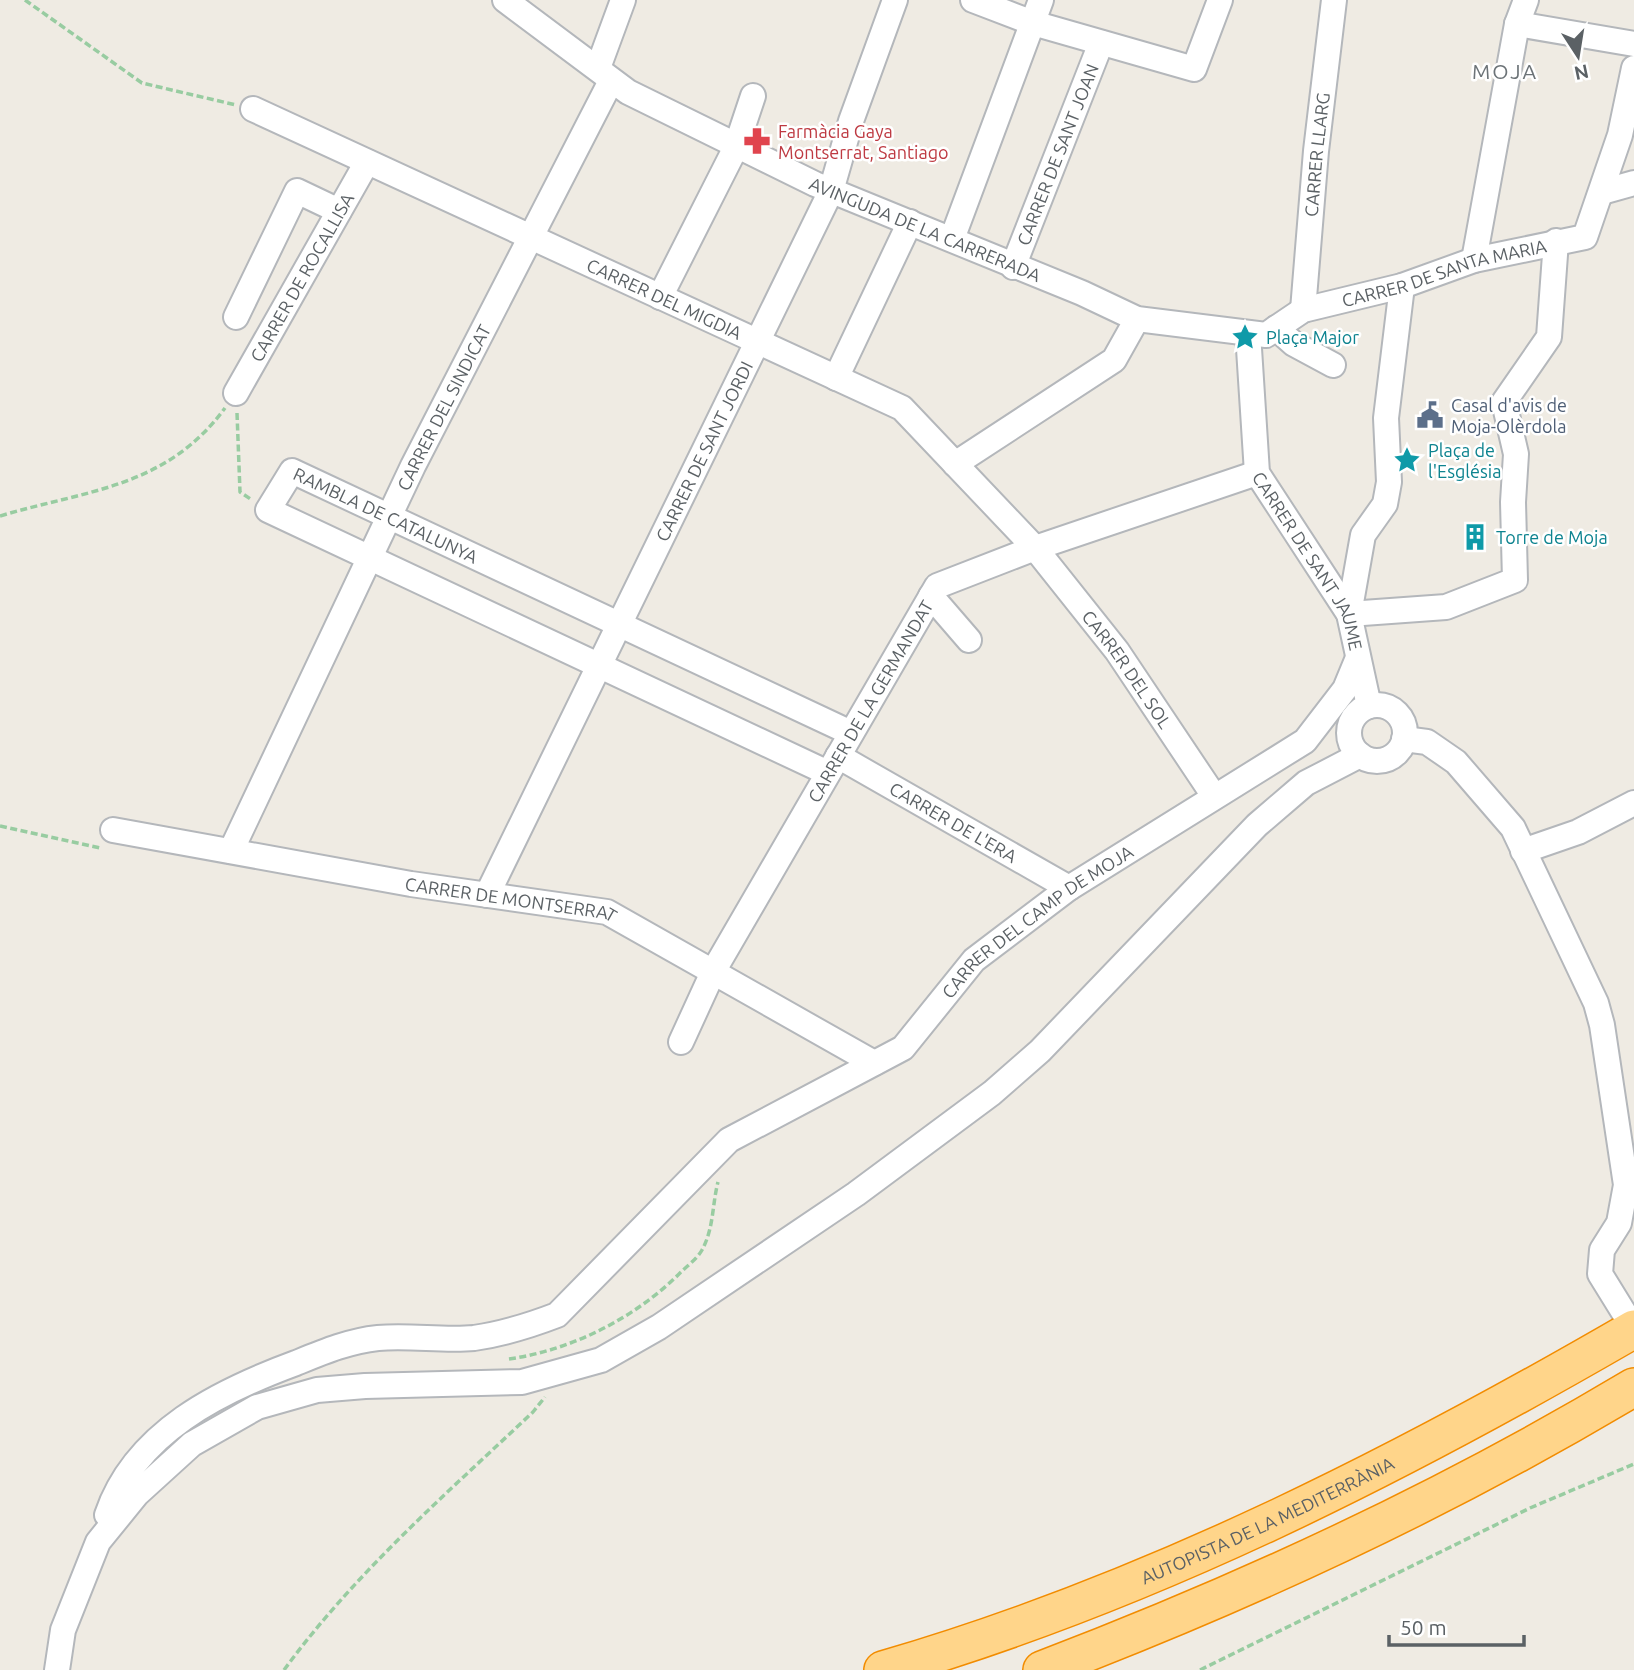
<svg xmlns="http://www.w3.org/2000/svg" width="1634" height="1670" font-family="Ubuntu,sans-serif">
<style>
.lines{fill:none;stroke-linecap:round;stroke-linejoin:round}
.minor-casing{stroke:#b4b7bb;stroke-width:28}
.highway-casing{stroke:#f28c00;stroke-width:40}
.path{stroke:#98cca1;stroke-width:3.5;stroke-dasharray:7 3.5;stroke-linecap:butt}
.minor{stroke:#fff;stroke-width:24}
.highway{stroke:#ffd58a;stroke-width:37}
.labels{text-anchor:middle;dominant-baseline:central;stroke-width:5;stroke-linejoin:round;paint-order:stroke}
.health-label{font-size:18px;fill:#be3a42;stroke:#fff;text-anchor:start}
.street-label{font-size:18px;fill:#5b6165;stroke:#fff}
.culture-label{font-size:18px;fill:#0d838f;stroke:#fff;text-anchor:start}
.service-label{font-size:18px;fill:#4e5e75;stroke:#fff;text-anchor:start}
.quarter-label{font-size:21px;letter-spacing:2px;fill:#6c7377;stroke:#fff}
</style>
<rect width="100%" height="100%" fill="#efebe3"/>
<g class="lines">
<defs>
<g id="minor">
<path id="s1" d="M505 0 628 92 815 184 1082 293 1137 319 1266 335 1303 310 1402 286 1474 260 1585 237 1620 135 1634 68"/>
<polyline points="973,0 1033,23 1194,69 1220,0"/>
<polyline points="1517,24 1634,44"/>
<polyline points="598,68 623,0"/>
<path id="s2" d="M253 109 902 408 1035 548 1117 651 1214 796"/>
<polyline points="1602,192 1634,183"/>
<polyline points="952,239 1041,0"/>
<polyline points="1474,260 1517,24 1526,0"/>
<path id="s3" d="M1013 267 1101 43"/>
<polyline points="660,297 736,147 753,96"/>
<path id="s4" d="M1303 310 1316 151 1334 0"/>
<polyline points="236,317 297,191 339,211"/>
<polyline points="1276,328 1294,344 1333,365"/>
<path id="s5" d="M1248 333 1257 473 1349 614 1369 706"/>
<polyline points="836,378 910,222"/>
<path id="s6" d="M236 393 367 162"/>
<polyline points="955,464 1114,360 1137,319"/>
<polyline points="931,596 969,640"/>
<polyline points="1349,614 1446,607 1515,580 1513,502 1516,454 1504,402 1549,337 1556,241"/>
<polyline points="1349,614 1363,535 1385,504 1389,482 1386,418 1402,286"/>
<circle cx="1377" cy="733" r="28"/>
<polyline points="1404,739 1427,742 1456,762 1513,828 1596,1003 1602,1025 1626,1185 1619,1223 1602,1250 1600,1274 1634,1329"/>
<path id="s7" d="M838 756 1069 888"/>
<path id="s8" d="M828 773 268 510 292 471 851 733"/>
<path id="s9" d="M113 830 411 884 607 912 874 1063"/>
<path id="s10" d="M231 851 413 466 611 81"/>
<polyline points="1523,851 1578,832 1634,803"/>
<path id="s11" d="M487 895 831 191 851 121 895 0"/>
<path id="s12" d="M681 1042 714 970 937 586 1035 548 1257 473"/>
<path id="s13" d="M107 1515C135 1432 220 1391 296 1363 323 1352 349 1341 378 1338 410 1335 443 1341 474 1338 502 1334 531 1325 557 1315L729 1140 903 1048 974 960 1069 888 1305 741 1345 689 1357 660"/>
<polyline points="57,1670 63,1630 98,1542 137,1494 192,1444 257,1407 317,1390 365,1386 522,1382 601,1360 659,1327 856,1194 992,1093 1040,1051 1257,825 1306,783 1360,755"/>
</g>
<g id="highway">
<path id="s14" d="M883 1670C1148 1593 1396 1467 1634 1329"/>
<path d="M1042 1670C1247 1592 1445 1500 1634 1387"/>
</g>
</defs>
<!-- minor casing -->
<use href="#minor" class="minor-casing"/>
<!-- highway casing -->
<use href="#highway" class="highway-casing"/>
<!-- path -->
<g class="path">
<polyline points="25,0 142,83 236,105"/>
<polyline points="237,413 240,492 252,500"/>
<path d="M0 516C87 490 166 488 225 408"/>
<polyline points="0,826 100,848"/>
<path d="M509 1359C572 1350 635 1318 680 1273 687 1266 697 1259 702 1250 714 1228 712 1205 718 1182"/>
<path d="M284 1670C355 1573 446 1494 533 1412L545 1397"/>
<polyline points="1200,1670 1530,1508 1634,1464"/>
</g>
<!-- minor -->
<use href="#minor" class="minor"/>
<!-- highway -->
<use href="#highway" class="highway"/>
</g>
<!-- icons -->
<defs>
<symbol id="pharmacy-bare" viewBox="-9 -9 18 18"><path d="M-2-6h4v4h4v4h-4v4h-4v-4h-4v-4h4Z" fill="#e0444e" stroke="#fff" stroke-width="2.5" paint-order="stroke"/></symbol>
<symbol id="sight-bare" viewBox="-9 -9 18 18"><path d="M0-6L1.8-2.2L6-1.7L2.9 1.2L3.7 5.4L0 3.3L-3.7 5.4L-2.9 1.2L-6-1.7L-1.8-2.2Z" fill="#0f9aa8" stroke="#fff" stroke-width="2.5" paint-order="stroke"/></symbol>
<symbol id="civic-bare" viewBox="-9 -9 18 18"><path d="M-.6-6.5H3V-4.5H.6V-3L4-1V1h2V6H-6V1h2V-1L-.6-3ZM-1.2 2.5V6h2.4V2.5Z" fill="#5c6f8a" stroke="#fff" stroke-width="2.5" paint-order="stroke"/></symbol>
<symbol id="building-bare" viewBox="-9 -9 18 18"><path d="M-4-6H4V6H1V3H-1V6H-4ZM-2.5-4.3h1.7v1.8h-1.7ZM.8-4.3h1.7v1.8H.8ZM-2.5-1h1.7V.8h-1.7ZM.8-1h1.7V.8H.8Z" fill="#0f9aa8" stroke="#fff" stroke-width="2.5" paint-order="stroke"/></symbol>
</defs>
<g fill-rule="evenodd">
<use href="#pharmacy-bare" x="738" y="122" width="38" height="38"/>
<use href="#sight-bare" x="1226" y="318" width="38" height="38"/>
<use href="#civic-bare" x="1411" y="396" width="38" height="38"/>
<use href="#sight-bare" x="1388" y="441" width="38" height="38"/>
<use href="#building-bare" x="1456" y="518" width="38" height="38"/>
</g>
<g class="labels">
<!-- health labels -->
<g class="health-label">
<text x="778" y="131">Farmàcia Gaya<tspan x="778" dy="21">Montserrat, Santiago</tspan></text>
</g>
<!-- street labels -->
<g class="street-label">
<text stroke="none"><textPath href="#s3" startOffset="121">CARRER DE SANT JOAN</textPath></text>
<text stroke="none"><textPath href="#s4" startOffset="156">CARRER LLARG</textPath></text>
<text stroke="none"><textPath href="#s1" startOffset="481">AVINGUDA DE LA CARRERADA</textPath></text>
<text stroke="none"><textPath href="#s1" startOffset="1032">CARRER DE SANTA MARIA</textPath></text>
<text stroke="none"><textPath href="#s6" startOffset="133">CARRER DE ROCALLISA</textPath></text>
<text stroke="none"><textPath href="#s2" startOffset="453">CARRER DEL MIGDIA</textPath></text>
<text stroke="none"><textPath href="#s10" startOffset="492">CARRER DEL SINDICAT</textPath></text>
<text stroke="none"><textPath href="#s11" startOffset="494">CARRER DE SANT JORDI</textPath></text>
<text stroke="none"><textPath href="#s8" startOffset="768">RAMBLA DE CATALUNYA</textPath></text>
<text stroke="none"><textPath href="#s5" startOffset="243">CARRER DE SANT JAUME</textPath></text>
<text stroke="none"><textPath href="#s2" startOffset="1060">CARRER DEL SOL</textPath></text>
<text stroke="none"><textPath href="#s12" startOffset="390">CARRER DE LA GERMANDAT</textPath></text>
<text stroke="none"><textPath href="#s7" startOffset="133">CARRER DE L'ERA</textPath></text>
<text stroke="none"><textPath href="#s9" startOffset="404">CARRER DE MONTSERRAT</textPath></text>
<text stroke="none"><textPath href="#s13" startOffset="1148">CARRER DEL CAMP DE MOJA</textPath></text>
<text stroke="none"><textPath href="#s14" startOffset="413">AUTOPISTA DE LA MEDITERRÀNIA</textPath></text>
</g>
<!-- culture labels -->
<g class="culture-label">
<text x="1266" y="337">Plaça Major</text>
<text x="1428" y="450">Plaça de<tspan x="1428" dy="21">l'Església</tspan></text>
<text x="1496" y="537">Torre de Moja</text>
</g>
<!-- service labels -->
<g class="service-label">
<text x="1451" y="405">Casal d'avis de<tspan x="1451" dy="21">Moja-Olèrdola</tspan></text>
</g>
<!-- quarter labels -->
<g class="quarter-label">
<text x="1505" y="71">MOJA</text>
</g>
</g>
<!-- north arrow -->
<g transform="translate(1578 56) rotate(168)" stroke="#ffffff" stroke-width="5" paint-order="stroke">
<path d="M0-5L12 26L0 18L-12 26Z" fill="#5b6165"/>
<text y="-10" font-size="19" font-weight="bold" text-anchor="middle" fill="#5b6165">N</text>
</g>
<!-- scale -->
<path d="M1389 1635v10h135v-10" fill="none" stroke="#5b6165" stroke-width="3.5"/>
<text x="1400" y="1635" font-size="21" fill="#5b6165" stroke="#ffffff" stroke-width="5" paint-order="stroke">50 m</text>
</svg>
